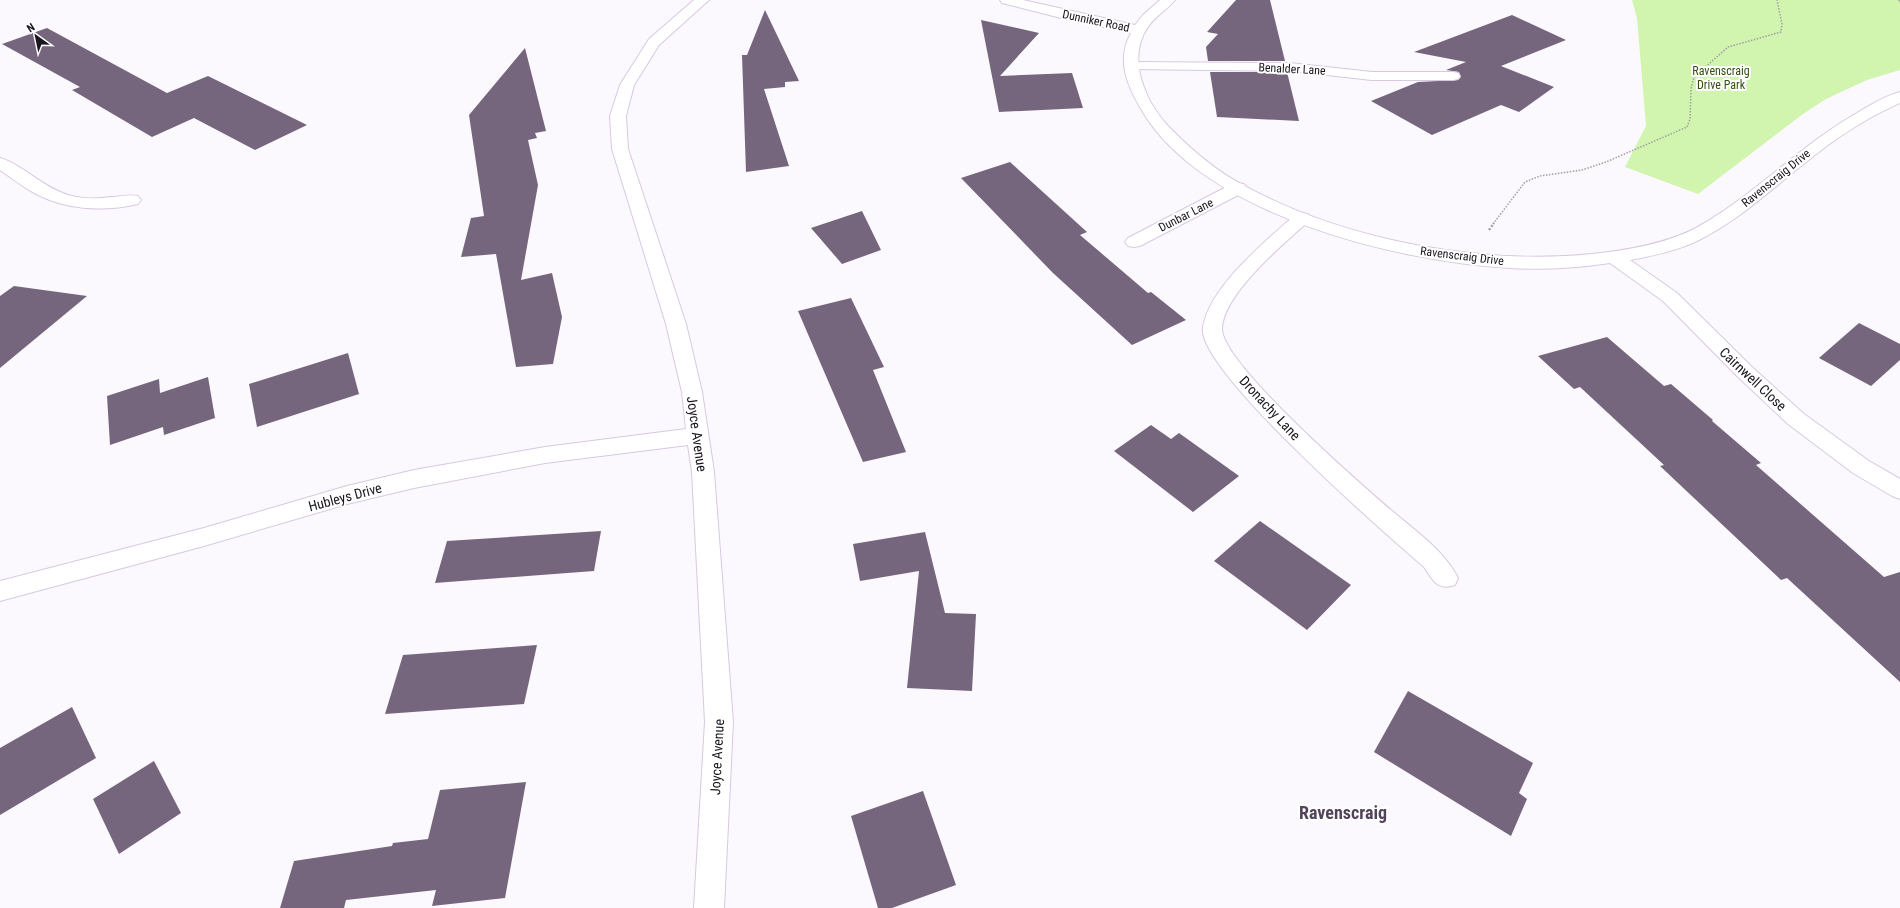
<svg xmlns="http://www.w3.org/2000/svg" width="1900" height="908" font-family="'Roboto Condensed',sans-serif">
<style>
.green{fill:#d1f4ae}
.building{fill:#75667d}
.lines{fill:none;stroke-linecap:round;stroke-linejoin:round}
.service-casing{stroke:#d8c8e2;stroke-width:2}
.minor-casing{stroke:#d8c8e2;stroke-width:2}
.path-far1{stroke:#a19ea4;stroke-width:1.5;stroke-dasharray:1.5 1.5;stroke-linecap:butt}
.path{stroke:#a19ea4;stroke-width:2.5;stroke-dasharray:2 2;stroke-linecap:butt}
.service{fill:#fff;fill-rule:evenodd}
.minor{fill:#fff;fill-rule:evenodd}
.labels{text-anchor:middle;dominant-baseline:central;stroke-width:4;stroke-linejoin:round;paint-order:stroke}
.far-street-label{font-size:12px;fill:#1a151e;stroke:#fff}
.far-park-label{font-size:12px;fill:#354f11;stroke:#fff}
.street-label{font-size:14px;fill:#1a151e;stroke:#fff}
.near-neighbourhood-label{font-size:18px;font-weight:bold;fill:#52445a;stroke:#fff}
</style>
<rect width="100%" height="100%" fill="#fcf9fe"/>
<!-- green -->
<polygon class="green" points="1632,0 1900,0 1900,70 1867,80 1826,99 1803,114 1698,194 1625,167 1646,126 1637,18"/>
<!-- building -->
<g class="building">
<polygon points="1236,0 1270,0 1285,61 1208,61 1206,47 1218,34 1207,32"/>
<polygon points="765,10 799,81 785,82 785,87 764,89 789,166 746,172 742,55 747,55"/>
<polygon points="1512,15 1566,40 1501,66 1554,87 1519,112 1501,105 1432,135 1371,101 1418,82 1458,80 1461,77 1459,72 1446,70 1466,62 1414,52"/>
<polygon points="981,20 1039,33 1000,76 1072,73 1083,108 999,112"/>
<polygon points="47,28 167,93 208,76 307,125 255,150 194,118 152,137 72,90 80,87 2,44"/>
<polygon points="525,48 546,131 535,133 537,138 528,140 538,185 521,280 552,273 562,317 553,364 516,367 496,254 461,257 471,218 484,216 469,115"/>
<polygon points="1210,72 1287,72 1299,121 1217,117"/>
<polygon points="1010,162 1087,232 1080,235 1148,293 1151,292 1186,320 1132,345 1053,273 961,178"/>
<polygon points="862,211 881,250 842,264 811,228"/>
<polygon points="14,286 87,296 0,368 0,296"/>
<polygon points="851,298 884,367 873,370 906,452 863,462 798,311"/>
<polygon points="1859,323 1900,344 1900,360 1871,386 1819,358"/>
<polygon points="1607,337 1664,386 1671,384 1713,420 1712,421 1761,463 1756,465 1884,577 1900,572 1900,682 1787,578 1781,580 1660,466 1664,465 1580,387 1574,389 1538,356"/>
<polygon points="348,353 359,394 257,427 249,384"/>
<polygon points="208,377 215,418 164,435 163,427 110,445 107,396 159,379 160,393"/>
<polygon points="1151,425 1171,439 1179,433 1239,476 1193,512 1114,451"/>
<polygon points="1260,521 1351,585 1307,630 1214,561"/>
<polygon points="601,531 594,571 435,583 447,541"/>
<polygon points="925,532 945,613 976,614 972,691 907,688 919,571 860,581 853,544"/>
<polygon points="537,645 524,704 385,714 403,655"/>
<polygon points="1408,691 1533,763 1519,793 1527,799 1511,836 1374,752"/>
<polygon points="72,707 96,758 0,815 0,748"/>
<polygon points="154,761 181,813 119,854 93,799"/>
<polygon points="526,782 505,898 432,906 436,890 346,900 344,908 280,908 294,861 392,846 393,843 428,839 440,790"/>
<polygon points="923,791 956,885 892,908 878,908 851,816"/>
</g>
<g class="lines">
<defs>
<g id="service">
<polygon points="1131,62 1290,63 1372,72 1453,72 1458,73 1460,76 1458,79 1453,80 1372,80 1290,71 1126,69 1124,66 1126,63"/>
<polygon points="1238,183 1244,184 1246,188 1244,192 1140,246 1134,247 1128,246 1125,242 1128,238 1232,184"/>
<path d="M1302 213 1308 214 1311 218 1308 222C1283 244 1224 294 1222 328 1220 362 1361 484 1391 510 1414 530 1444 550 1458 578L1455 585C1437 591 1433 580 1424 567 1387 535 1195 368 1203 327 1210 286 1266 241 1296 214Z"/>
</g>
<g id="minor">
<polygon points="694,0 709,0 659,45 634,85 626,116 628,149 686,324 702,392 714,472 733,722 724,908 694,908 705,722 692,472 688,445 545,463 414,488 347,504 204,546 0,601 0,581 204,528 347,486 414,470 545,447 686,429 682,392 666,324 612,149 610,116 620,85 649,39"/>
<path d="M1000 0H1023L1135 25 1143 15 1160 0H1175C1167 10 1155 16 1148 27 1125 60 1147 106 1173 131 1193 151 1215 170 1241 184 1345 242 1491 268 1609 252 1639 248 1669 242 1696 228 1754 196 1799 146 1857 113 1870 105 1885 96 1900 92V103C1866 118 1834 139 1805 163 1770 190 1737 222 1697 241 1676 251 1652 256 1630 260L1677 293 1752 367 1804 414 1869 461 1900 479V499L1892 496 1853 473 1788 424 1738 377 1663 301 1610 263C1577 268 1544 270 1510 268 1397 262 1201 214 1141 109 1127 85 1116 60 1131 33L1061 18 1002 3Z"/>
<path d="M0 158C22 164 42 187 68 195 81 199 97 199 111 197 120 197 129 194 138 196L141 200 138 204C104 212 67 210 36 194 23 187 12 178 0 170Z"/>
</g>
</defs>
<!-- service casing -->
<use href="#service" class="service-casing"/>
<!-- minor casing -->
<use href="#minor" class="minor-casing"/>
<!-- path-far1 -->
<g class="path-far1">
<polyline points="1899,0 1900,3"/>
<polyline points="1493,224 1525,182 1540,176 1582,170 1606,162 1687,127 1690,119 1691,89 1694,77 1728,47 1781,32 1782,24 1777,0"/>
</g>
<!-- path -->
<polyline class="path" points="1489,230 1494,223"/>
<!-- service -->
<use href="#service" class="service"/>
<!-- minor -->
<use href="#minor" class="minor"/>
</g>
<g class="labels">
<!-- far-street labels -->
<g class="far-street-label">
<text transform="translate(1096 21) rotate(12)">Dunniker Road</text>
<text transform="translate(1292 69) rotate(3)">Benalder Lane</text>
<text transform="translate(1776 178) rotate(-39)">Ravenscraig Drive</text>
<text transform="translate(1186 215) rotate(-27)">Dunbar Lane</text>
<text transform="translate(1462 256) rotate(7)">Ravenscraig Drive</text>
</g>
<!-- far-park labels -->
<g class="far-park-label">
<text x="1721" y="71">Ravenscraig<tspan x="1721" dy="14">Drive Park</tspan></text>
</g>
<!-- street labels -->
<g class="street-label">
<text transform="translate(1753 379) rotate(43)">Cairnwell Close</text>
<text transform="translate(1270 408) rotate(47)">Dronachy Lane</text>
<text transform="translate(697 434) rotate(82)">Joyce Avenue</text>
<text transform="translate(345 497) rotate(-15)">Hubleys Drive</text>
<text transform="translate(717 757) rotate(-87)">Joyce Avenue</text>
</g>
<!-- near-neighbourhood labels -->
<g class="near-neighbourhood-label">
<text x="1343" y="812">Ravenscraig</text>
</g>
</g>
<!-- north arrow -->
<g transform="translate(36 36) rotate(327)" stroke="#ffffff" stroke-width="3" paint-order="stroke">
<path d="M0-3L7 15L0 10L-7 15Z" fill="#1a151e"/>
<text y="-6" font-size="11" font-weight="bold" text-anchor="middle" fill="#1a151e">N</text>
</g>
</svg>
